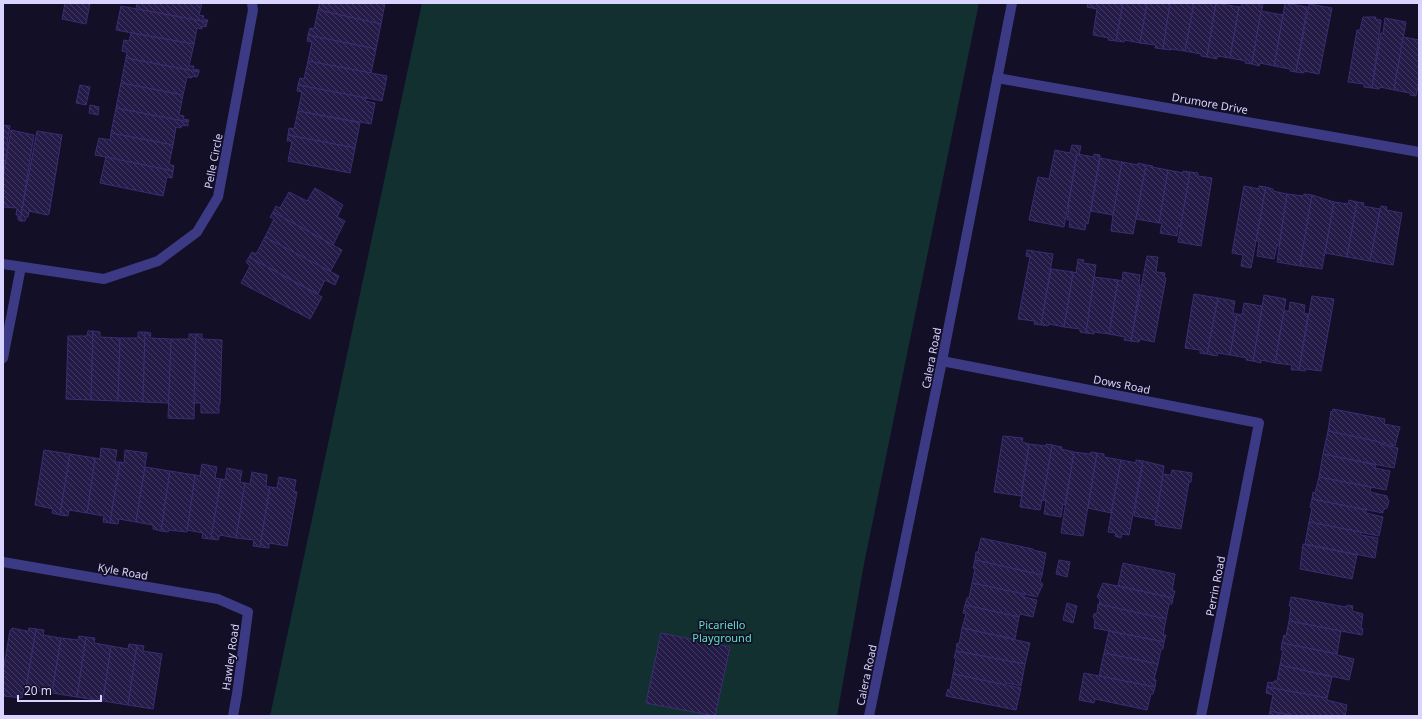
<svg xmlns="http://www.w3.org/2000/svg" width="1422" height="719" font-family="'Noto Sans',sans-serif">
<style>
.park{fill:#12302f}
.building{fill:url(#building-back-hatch);stroke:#3b2d73}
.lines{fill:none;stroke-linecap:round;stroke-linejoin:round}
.minor{stroke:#3d3a85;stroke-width:10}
.labels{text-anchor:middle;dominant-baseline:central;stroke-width:3.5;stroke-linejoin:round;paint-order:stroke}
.street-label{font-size:11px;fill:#d9d4ff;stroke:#130f26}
.park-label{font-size:11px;fill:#5fe0c0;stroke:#130f26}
</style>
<defs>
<pattern id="building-back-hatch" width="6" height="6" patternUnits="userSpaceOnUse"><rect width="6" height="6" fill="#241b47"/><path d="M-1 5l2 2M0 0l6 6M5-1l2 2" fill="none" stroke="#433b63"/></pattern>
</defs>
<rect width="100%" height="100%" fill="#130f26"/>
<!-- park -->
<polygon class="park" points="422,3 979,3 864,564 837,716 270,716"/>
<!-- building -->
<g class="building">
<polygon points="65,3 90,3 86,24 62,19"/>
<polygon points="137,3 202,3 199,15 204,16 203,19 208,20 207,22 136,9"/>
<polygon points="320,3 385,3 381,24 318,10"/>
<polygon points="1088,3 1123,3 1116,41 1108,40 1109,38 1093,35 1097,9 1087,7"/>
<polygon points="1123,3 1147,3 1140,43 1125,40 1124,42 1116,41"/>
<polygon points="1147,3 1170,3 1163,49 1155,48 1156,45 1140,43"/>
<polygon points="1170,3 1194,3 1185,51 1171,49 1171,50 1163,49"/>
<polygon points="1194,3 1216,3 1207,57 1201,56 1201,54 1185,51"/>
<polygon points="1216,3 1239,7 1230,58 1217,56 1217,59 1207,57"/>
<polygon points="1242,3 1263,3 1252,64 1245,63 1246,61 1230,58 1239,7 1241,7"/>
<polygon points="1285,3 1307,7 1296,72 1290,71 1290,69 1274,66"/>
<polygon points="1309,4 1332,8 1319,74 1304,71 1304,73 1296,72"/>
<polygon points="121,6 207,22 206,27 202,26 202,29 197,28 194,44 116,30"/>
<polygon points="318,10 381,24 376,49 308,35 310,28 314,29"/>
<polygon points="1261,11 1283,15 1274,66 1260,63 1259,66 1252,64"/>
<polygon points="1363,17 1376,17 1375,19 1381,20 1372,88 1364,87 1364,84 1348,82 1357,30 1360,30"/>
<polygon points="1385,18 1406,22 1394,90 1380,87 1379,89 1372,88 1381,33 1383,33"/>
<polygon points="131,33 194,44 189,66 194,66 193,69 199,70 199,72 126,58 127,52 122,51 124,40 129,41"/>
<polygon points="308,35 376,49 371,73 308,61 312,42 307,41"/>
<polygon points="1403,37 1419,40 1419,81 1416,96 1410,95 1410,93 1394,90"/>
<polygon points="126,58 199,72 197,77 192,76 192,78 187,77 183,95 121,83"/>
<polygon points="308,61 387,76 382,101 298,85 300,78 304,79"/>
<polygon points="121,83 183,95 179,115 184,116 183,119 189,120 188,122 116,108"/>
<polygon points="80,85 90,87 86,105 76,103"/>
<polygon points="298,85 366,98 365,101 375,103 371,124 298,111 302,92 297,91"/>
<polygon points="90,105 99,107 98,115 89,113"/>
<polygon points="116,108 188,122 188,126 182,125 181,128 176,127 173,145 111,133"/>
<polygon points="298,111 360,123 355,148 288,135 289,128 294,129"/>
<polygon points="3,125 10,126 7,143 9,143 3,178"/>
<polygon points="11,130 34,135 20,221 18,220 18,215 16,215 17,208 3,207 3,178"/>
<polygon points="37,131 62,135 49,214 47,215 29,211 28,217 26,217 25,221 20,221"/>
<polygon points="111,133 173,145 169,164 174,166 173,171 95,155 99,138 110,140"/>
<polygon points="288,135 355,148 350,173 288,161 292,141 287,141"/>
<polygon points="1072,145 1081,146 1079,155 1077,154 1064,227 1029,220 1038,177 1049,179 1055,150 1070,153"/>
<polygon points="1077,154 1094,157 1094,154 1100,155 1088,224 1086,223 1085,230 1069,227 1070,220 1067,220 1069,207 1068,207"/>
<polygon points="106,157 173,171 172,178 167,177 163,196 100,183"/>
<polygon points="1100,158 1122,162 1113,215 1091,211"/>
<polygon points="1122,162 1138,165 1138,163 1146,165 1133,234 1111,231 1113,215"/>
<polygon points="1146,165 1153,166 1152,167 1168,170 1159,223 1136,219"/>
<polygon points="1168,170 1183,173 1183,171 1190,172 1181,227 1178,226 1177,236 1160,233 1162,223 1159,223"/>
<polygon points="1190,172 1198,173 1198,176 1212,178 1201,246 1178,242"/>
<polygon points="1244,186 1259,189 1259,186 1266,187 1251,268 1241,266 1243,255 1232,253"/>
<polygon points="1266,187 1273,189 1273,191 1287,194 1279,246 1277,245 1274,259 1257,256 1259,241 1256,241"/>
<polygon points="315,188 343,205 337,217 345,221 333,245 273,212 276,206 280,208 289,192 307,201"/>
<polygon points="1287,194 1303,196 1304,194 1312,195 1300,266 1277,262"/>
<polygon points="1312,195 1334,202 1322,269 1300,266"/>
<polygon points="1349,200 1357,202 1347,257 1325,253 1334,202 1348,204"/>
<polygon points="1357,202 1364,203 1363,206 1380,209 1370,261 1347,257"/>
<polygon points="1381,206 1387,207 1386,210 1402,213 1393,265 1370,261"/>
<polygon points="273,212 342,250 330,272 265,237 274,219 270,217"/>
<polygon points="265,237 339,276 335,285 325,280 318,294 249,257 252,252 256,254"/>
<polygon points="1027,250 1053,254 1041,325 1034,324 1035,321 1018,319 1030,257 1026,256"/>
<polygon points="1147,256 1158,257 1156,272 1165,273 1164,277 1166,278 1154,342 1140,339 1139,342 1131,341"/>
<polygon points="249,257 322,297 310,319 241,283 250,266 246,262"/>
<polygon points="1078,259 1084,260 1083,263 1096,265 1086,333 1080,332 1080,329 1064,327 1073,272 1076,273"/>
<polygon points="1051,269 1073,272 1064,327 1049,324 1048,326 1041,325"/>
<polygon points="1123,272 1140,275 1139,284 1140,285 1131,341 1124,340 1125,337 1109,334 1118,280 1122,281"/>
<polygon points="1094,277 1118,280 1109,334 1094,332 1094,334 1086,333"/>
<polygon points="1194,294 1218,298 1207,354 1200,353 1200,350 1185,348"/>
<polygon points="1264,295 1286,299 1275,363 1261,360 1261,363 1253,361"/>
<polygon points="1312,296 1334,299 1321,371 1306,369 1305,371 1299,370"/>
<polygon points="1218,298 1235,301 1233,313 1237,314 1230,355 1218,353 1217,356 1207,354"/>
<polygon points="1290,302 1305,305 1304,313 1308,314 1299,370 1291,370 1292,365 1275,363 1284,311 1289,311"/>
<polygon points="1244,303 1262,306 1253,361 1246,360 1247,358 1230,355 1237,314 1242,315"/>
<polygon points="88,331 93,331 91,400 66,399 68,336 87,336"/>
<polygon points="93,331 100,332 100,337 120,338 118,401 91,400"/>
<polygon points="138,332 145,332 143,402 118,401 120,338 138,338"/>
<polygon points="145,332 151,333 150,338 171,339 169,403 143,402"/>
<polygon points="189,334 196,334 194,419 168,418 171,339 189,339"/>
<polygon points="196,334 202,334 202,339 222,340 220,404 219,404 219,413 201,413 201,403 194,403"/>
<polygon points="1333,409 1385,419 1384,424 1400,427 1395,446 1328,431 1331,411 1332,412"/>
<polygon points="1328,431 1380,442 1380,444 1398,448 1394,468 1323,454"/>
<polygon points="1003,436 1023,438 1022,442 1029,444 1021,496 994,492"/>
<polygon points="1029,444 1046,446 1046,444 1052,445 1043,500 1042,500 1040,510 1020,507"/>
<polygon points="1052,445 1062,447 1061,449 1074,452 1065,505 1063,504 1061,517 1044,514 1046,501 1043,500"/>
<polygon points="101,448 117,450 115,462 120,462 110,523 103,522 104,516 87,513 95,458 100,459"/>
<polygon points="44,450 70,454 60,515 52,513 53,509 35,505"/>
<polygon points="125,450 147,453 136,522 119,519 118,524 110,523 120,462 124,463"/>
<polygon points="1074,452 1090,454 1091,452 1097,453 1083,536 1061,533"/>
<polygon points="1097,453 1104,454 1104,457 1121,460 1111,513 1088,508"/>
<polygon points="70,454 95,458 87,513 69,510 68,516 60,515"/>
<polygon points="1323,454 1376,465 1375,468 1390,471 1386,490 1319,477"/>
<polygon points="1121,460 1136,463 1136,460 1143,461 1129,535 1122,534 1121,538 1115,536 1116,533 1108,532"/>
<polygon points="1143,461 1164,466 1156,520 1134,516"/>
<polygon points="202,464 217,467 215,478 221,479 211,539 202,538 203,533 187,530 195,475 200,476"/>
<polygon points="145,467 170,471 161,531 153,529 153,525 136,522"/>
<polygon points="227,468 242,471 240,482 245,483 236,538 220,535 218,540 211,539 221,479 225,480"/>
<polygon points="1172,470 1192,473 1191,482 1189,482 1181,529 1155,525 1163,474 1171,475"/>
<polygon points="170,471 195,475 187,532 169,530 168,532 161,531"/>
<polygon points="252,472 267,475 266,486 270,487 260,547 253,546 254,540 236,538 245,483 250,484"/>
<polygon points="279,477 296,480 294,491 297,492 287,546 269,543 269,548 260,547 270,487 277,488"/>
<polygon points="1319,477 1371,487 1370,492 1387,496 1387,498 1389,501 1387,508 1383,510 1383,513 1312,499 1313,492 1315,493"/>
<polygon points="1312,499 1366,510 1366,513 1383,517 1379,536 1309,522 1312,508 1310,507"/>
<polygon points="1309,522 1361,532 1361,535 1378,538 1375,558 1305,544"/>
<polygon points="981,538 1033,549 1033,550 1046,553 1042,575 975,560 976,552 978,552"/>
<polygon points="1303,544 1357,555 1352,579 1300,569"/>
<polygon points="975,560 1042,575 1040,581 1043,584 1037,597 972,583 975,569 973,568"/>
<polygon points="1059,560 1070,562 1067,577 1056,574"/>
<polygon points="1123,563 1175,574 1172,591 1175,591 1173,598 1118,586"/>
<polygon points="972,583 1024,594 1024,597 1037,600 1033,617 1020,614 1019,617 965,605 967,598 969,598"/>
<polygon points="1103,583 1173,598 1172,604 1169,604 1166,619 1099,605 1100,600 1097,597"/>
<polygon points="1291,597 1346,607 1347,605 1353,606 1352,611 1363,614 1361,629 1363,629 1362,635 1289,621 1291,606 1289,606"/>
<polygon points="1067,603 1077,606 1073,623 1063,620"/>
<polygon points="1098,604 1166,619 1163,635 1166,635 1164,642 1094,628 1095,620 1093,617 1094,614 1097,613"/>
<polygon points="965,605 1019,617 1015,639 962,628 966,614 963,613"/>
<polygon points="1289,621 1341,631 1337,654 1282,643 1284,635 1286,636"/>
<polygon points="12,628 27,631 27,632 28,632 29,628 36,629 26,689 24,688 22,698 3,696 3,672 10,630 12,630"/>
<polygon points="962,628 1030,643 1025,664 956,651 957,643 959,644"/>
<polygon points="36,629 44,630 43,635 61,638 52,693 26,689"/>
<polygon points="1109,631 1164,642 1163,649 1161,649 1158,664 1104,653"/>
<polygon points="661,633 730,647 715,716 646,703"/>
<polygon points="79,636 86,637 77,697 52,693 61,638 78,640"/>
<polygon points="86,637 95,638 94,643 111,646 103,701 77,697"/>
<polygon points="1282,643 1337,654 1337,655 1354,659 1349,680 1280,665 1283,650 1281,650"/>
<polygon points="129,644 137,645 128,705 103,701 111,646 128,649"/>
<polygon points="137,645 144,646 143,651 162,654 153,709 128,705"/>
<polygon points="956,651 1025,664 1021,686 1006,683 1005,685 953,674 956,659 954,658"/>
<polygon points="1104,653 1158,664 1154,679 1156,680 1155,687 1099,676"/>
<polygon points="1280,665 1332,677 1327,698 1267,687 1268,682 1274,683 1274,681 1277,681"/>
<polygon points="1084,673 1155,687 1153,694 1151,694 1147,710 1095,699 1094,703 1079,700"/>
<polygon points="953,674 1021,688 1016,710 946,696 948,689 950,690"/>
<polygon points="1267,687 1327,698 1327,700 1347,705 1345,716 1296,716 1270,711 1273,695 1266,693"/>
<polygon points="1270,711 1294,716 1269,716"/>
</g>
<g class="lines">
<!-- minor -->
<g class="minor">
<polyline points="997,78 1419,152"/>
<polyline points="3,264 104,279 158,261 197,232 218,197 253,10 252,3"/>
<polyline points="3,358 21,267"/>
<polyline points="942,361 1259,423 1201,716"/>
<polyline points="3,562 218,599 248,612 237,694 233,716"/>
<polyline points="869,716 942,361 1012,3"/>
</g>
</g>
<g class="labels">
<!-- street labels -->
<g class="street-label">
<text transform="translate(1210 103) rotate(10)">Drumore Drive</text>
<text transform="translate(213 161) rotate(-79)">Pelle Circle</text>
<text transform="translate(931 358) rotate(-79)">Calera Road</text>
<text transform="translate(1122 384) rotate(11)">Dows Road</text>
<text transform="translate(123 571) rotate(10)">Kyle Road</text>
<text transform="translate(1215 586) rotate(-79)">Perrin Road</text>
<text transform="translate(230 657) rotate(-82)">Hawley Road</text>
<text transform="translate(866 675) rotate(-78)">Calera Road</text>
</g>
<!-- park labels -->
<g class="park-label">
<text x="722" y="624">Picariello<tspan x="722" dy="13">Playground</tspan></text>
</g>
</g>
<!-- border -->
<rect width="1422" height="719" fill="none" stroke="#d9d4ff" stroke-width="8"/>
<!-- scale -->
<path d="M18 695v6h83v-6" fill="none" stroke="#d9d4ff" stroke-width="2"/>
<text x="24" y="695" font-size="12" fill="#d9d4ff" stroke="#130f26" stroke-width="3" paint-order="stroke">20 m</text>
</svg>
